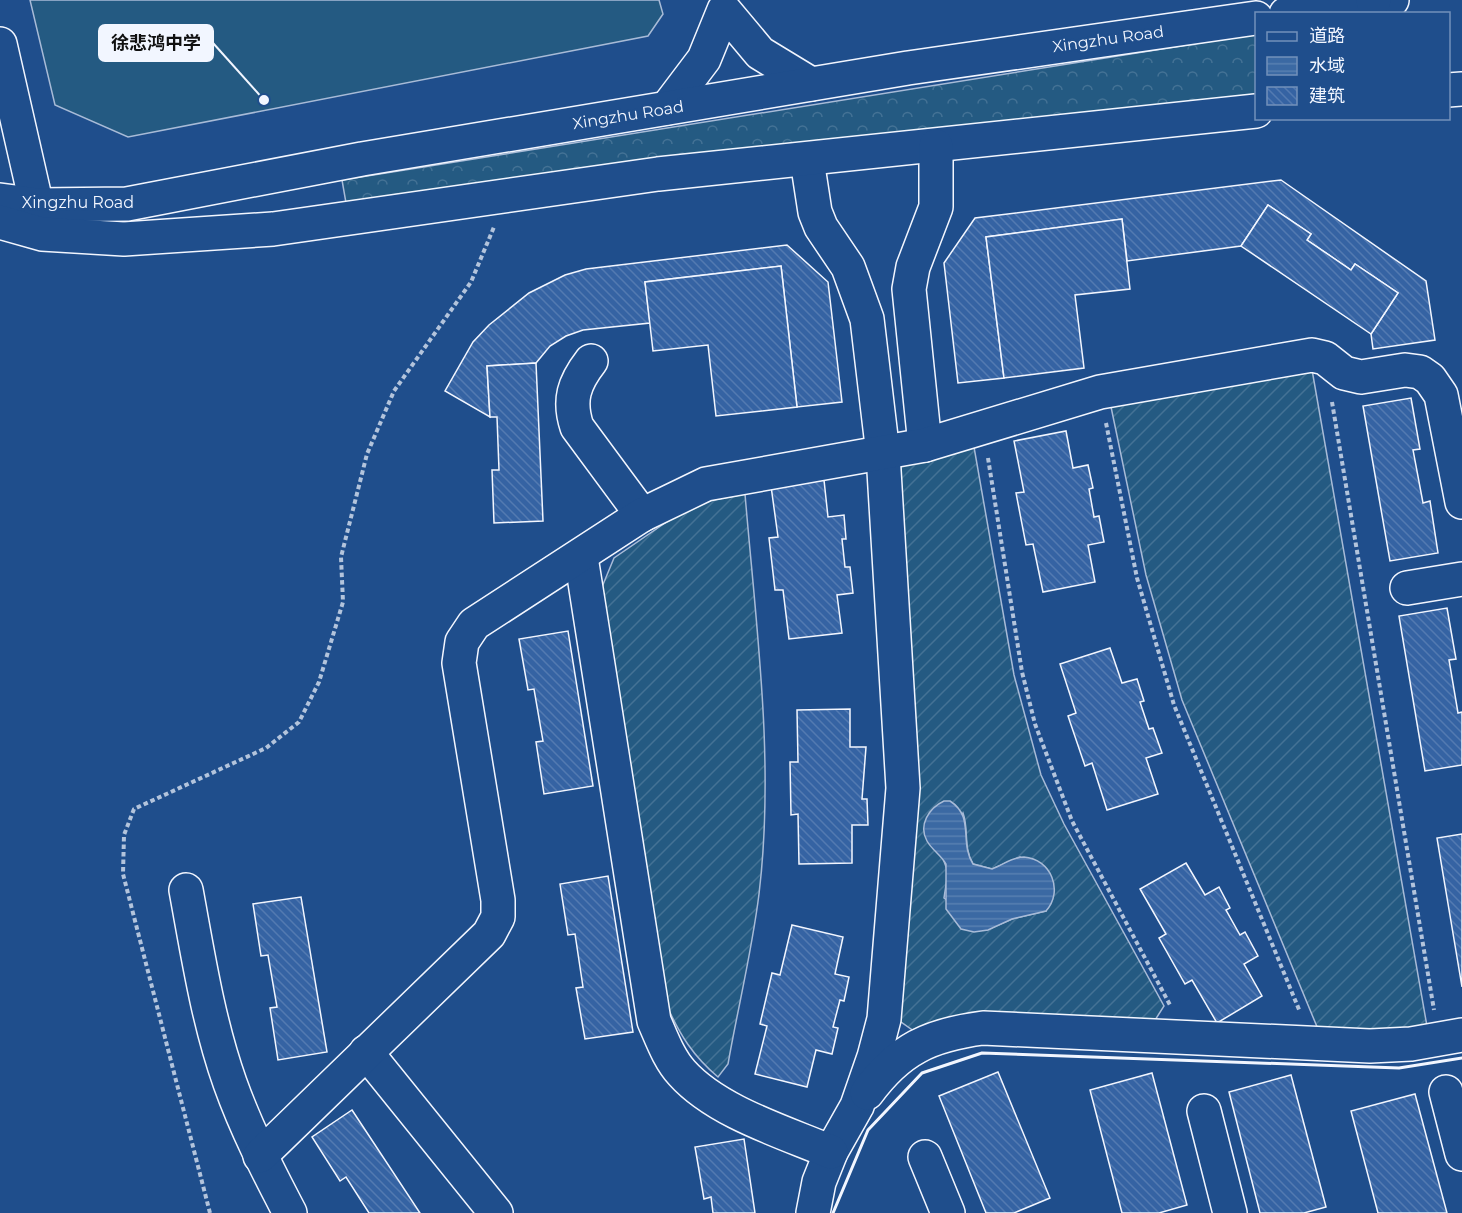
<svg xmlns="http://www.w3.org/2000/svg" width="1462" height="1213" font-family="Montserrat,'Noto Sans SC',sans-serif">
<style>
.forest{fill:url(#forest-crowns);stroke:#a8bbd7;stroke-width:1.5}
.garden{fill:url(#garden-furrows);stroke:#a8bbd7;stroke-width:1.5;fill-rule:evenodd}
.pitch{fill:#245a82;stroke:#a8bbd7;stroke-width:1.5}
.water{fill:url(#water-rules);stroke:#a8bbd7;stroke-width:1.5}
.building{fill:url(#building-back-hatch);stroke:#f2f6ff;stroke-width:1.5}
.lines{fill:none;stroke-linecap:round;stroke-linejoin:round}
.minor-casing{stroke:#f2f6ff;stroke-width:36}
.major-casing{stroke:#f2f6ff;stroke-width:36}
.path{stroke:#b3c4dc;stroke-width:4;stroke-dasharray:4.5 3;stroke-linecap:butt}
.minor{stroke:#1f4e8c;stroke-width:33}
.major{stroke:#1f4e8c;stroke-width:33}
.wall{stroke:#f2f6ff;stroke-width:3}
.labels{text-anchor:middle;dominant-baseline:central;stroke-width:4.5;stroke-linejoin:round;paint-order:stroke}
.street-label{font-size:16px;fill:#f2f6ff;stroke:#1f4e8c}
.leader{fill:none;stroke:#f2f6ff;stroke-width:2}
.callout-dot{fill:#f2f6ff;stroke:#1f4e8c;stroke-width:2}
.callout{fill:#f2f6ff;stroke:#f2f6ff;stroke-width:2}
.callout-label{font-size:18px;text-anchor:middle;font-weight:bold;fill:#111}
</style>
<defs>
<pattern id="forest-crowns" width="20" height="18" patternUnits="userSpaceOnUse" patternTransform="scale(1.5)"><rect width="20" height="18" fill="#245a82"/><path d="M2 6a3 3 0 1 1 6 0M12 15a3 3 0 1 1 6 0" fill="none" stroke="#447295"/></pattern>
<pattern id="garden-furrows" width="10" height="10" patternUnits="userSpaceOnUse" patternTransform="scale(1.5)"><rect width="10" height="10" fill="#245a82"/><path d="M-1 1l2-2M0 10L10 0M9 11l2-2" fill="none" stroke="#447295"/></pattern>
<pattern id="water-rules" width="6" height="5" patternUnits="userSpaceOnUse" patternTransform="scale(1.5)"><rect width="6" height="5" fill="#3b69a3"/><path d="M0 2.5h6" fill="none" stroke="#587fb1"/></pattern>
<pattern id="building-back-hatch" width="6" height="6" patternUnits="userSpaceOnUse" patternTransform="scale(1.5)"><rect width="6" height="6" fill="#3563a3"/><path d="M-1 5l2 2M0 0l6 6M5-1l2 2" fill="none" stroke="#537ab1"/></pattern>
</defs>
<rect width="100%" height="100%" fill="#1f4e8c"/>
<!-- forest -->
<polygon class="forest" points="1256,34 1256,94 346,203 342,180"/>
<!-- garden -->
<g class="garden">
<polygon points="1311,364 1428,1032 1320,1034 1182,700 1146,575 1110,402"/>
<path d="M974 447 1014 675 1041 775 1064 824 1164 1006 1150 1028 921 1036 891 1015 890 462ZM963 813C969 829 963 848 973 864L992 869 1020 857 1046 911 1012 919 987 930 944 898 948 872 942 856Z"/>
<path d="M745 494C756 626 775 762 759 894 752 951 738 1007 728 1064L718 1077C693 1056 680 1035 667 1006L602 587 614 558 687 508 713 500Z"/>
</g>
<!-- pitch -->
<polygon class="pitch" points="30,0 659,0 663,14 648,36 128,137 55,105"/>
<!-- water -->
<path class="water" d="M944 801H950C975 817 959 842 973 864L992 869C1003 865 1012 857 1024 857 1051 859 1064 891 1046 911L1012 919 988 930 974 932 961 929 946 909V864C941 855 932 850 927 841 918 825 929 808 944 801Z"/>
<!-- building -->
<g class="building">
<polygon points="1281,180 1426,281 1435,340 1373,349 1371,334 1398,293 1355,264 1351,270 1307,240 1311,234 1268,205 1241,246 1127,261 1122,219 986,237 1004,378 958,383 944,263 975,218"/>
<polygon points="1268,205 1311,234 1307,240 1351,270 1355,264 1398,293 1371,334 1241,246"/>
<polygon points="1122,219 1130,289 1075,295 1084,368 1004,378 986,237"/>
<polygon points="787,245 828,282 842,402 797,407 781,266 645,282 650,323 583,330 566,336 550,346 536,363 487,366 490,417 445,391 473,342 489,325 529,293 565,275 586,269"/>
<polygon points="781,266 797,407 716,416 708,345 653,351 645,282"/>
<polygon points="536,363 543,521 494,523 492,470 499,470 497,417 490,417 487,366"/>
<polygon points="1411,398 1420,449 1413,450 1423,503 1430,501 1438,553 1390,561 1363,406"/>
<polygon points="1066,431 1073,468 1088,465 1093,488 1089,489 1094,517 1099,516 1104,542 1088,545 1095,582 1043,592 1033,544 1026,545 1016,493 1024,492 1014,441"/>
<polygon points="824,480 828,517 844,515 846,539 842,539 845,567 850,567 853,593 837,595 842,633 789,639 783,590 775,590 769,538 778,537 771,486"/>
<polygon points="1447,608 1456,659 1449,660 1458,713 1462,712 1462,765 1425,771 1399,616"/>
<polygon points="568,631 593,786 544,794 536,742 543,741 534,689 528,690 519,639"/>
<polygon points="1110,648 1122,683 1137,679 1144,701 1140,702 1149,729 1153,728 1162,753 1146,758 1158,794 1107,810 1092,763 1085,766 1068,716 1076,713 1060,664"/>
<polygon points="850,709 850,747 866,747 862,799 867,799 868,825 852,825 852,863 799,864 798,814 791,815 790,762 798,762 797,710"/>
<polygon points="1462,834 1462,987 1437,838"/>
<polygon points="1186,863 1205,895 1219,887 1230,908 1226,910 1240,935 1245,932 1258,956 1244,964 1262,996 1217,1023 1192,980 1185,984 1159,938 1166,934 1140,889"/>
<polygon points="608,876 633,1032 585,1039 576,988 583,987 575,934 568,935 560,884"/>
<polygon points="301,897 327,1052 278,1060 270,1008 277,1007 268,955 261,956 253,904"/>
<polygon points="792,925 843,937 835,974 849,977 844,1001 840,1000 833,1027 838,1028 832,1054 816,1050 807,1087 755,1074 767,1026 760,1024 772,973 780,975"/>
<polygon points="998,1072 1050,1198 1014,1213 986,1213 939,1096"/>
<polygon points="1152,1073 1187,1205 1159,1213 1122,1213 1090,1090"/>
<polygon points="1291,1075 1326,1207 1304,1213 1260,1213 1229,1092"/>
<polygon points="1415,1094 1447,1213 1378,1213 1351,1111"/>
<polygon points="352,1110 420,1213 369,1213 346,1177 340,1181 312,1137"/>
<polygon points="744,1139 755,1213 713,1213 711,1197 704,1199 695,1147"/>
</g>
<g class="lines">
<defs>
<g id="minor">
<polyline points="1286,14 1392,0"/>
<polyline points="0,44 41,224"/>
<polyline points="1448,90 1462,89"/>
<polyline points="667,108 704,59 724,10 760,53 811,84"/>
<polyline points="807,160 815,212 821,227 848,267 867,319 883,454 903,788 884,1019 874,1057 857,1106 831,1152 819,1182 813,1213"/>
<polyline points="0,200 38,205 127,204 362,159 908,68 1256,18"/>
<polyline points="0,222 42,234 124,239 273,229 658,174 1256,111"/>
<path d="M591 361C574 383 568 400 577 427L642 515"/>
<polyline points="925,445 909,289 913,267 936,207 936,146"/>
<path d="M581 557 654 1021C662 1039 669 1059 682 1073 717 1112 784 1132 831 1152"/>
<polyline points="1407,588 1462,579"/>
<path d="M186 890C198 955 208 1021 230 1083 246 1128 268 1171 290 1213"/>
<polyline points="366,1052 496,1213"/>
<polyline points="1446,1092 1462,1154"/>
<path d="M867 1093C899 1049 930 1035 983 1028L1370 1046 1411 1044 1462 1035"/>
<polyline points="1204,1111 1230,1213"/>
<polyline points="260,1156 489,934 498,917 498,900 459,663 462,642 474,624 642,515 706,484 925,445 1100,392 1312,355 1325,358 1344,373 1361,377 1405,370 1420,372 1430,379 1441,395 1462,502"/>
<polyline points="925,1157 948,1213"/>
</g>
<polyline id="major" points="1373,1 1374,0"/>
</defs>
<!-- minor casing -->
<use href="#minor" class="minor-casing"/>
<!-- major casing -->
<use href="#major" class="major-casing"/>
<!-- path -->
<g class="path">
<polyline points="1332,402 1434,1010"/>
<polyline points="1106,423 1137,578 1174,705 1300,1012"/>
<polyline points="988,458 1022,672 1035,724 1072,821 1170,1005"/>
<polyline points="210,1213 123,874 124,835 134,809 266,748 299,722 319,682 343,602 341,557 367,454 394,391 471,282 494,227"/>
</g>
<!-- minor -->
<use href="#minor" class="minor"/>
<!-- major -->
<use href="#major" class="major"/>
<!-- wall -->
<polyline class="wall" points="833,1213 868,1130 922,1073 982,1053 1399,1068 1462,1058"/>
</g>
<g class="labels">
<!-- street labels -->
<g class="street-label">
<text transform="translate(1108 39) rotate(-8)">Xingzhu Road</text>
<text transform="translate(628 115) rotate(-9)">Xingzhu Road</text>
<text x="78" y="202">Xingzhu Road</text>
</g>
</g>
<!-- callouts -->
<path class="leader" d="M264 100L213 43"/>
<circle class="callout-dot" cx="264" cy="100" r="6"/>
<rect class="callout" x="99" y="25" width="114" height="36" rx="6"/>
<g class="callout-label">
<text x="156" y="49">徐悲鸿中学</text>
</g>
<!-- legend -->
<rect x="1255" y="12" width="195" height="108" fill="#1f4e8c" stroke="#7391ba" stroke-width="1.5"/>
<rect x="1267" y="32" width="30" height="9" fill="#1f4e8c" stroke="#7391ba" stroke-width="1.5"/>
<text x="1309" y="42" font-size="18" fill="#f2f6ff">道路</text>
<rect x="1267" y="57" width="30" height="18" fill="url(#water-rules)" stroke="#7391ba" stroke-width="1.5"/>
<text x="1309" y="72" font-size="18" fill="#f2f6ff">水域</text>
<rect x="1267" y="87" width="30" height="18" fill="url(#building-back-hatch)" stroke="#7391ba" stroke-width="1.5"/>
<text x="1309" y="102" font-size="18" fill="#f2f6ff">建筑</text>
</svg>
